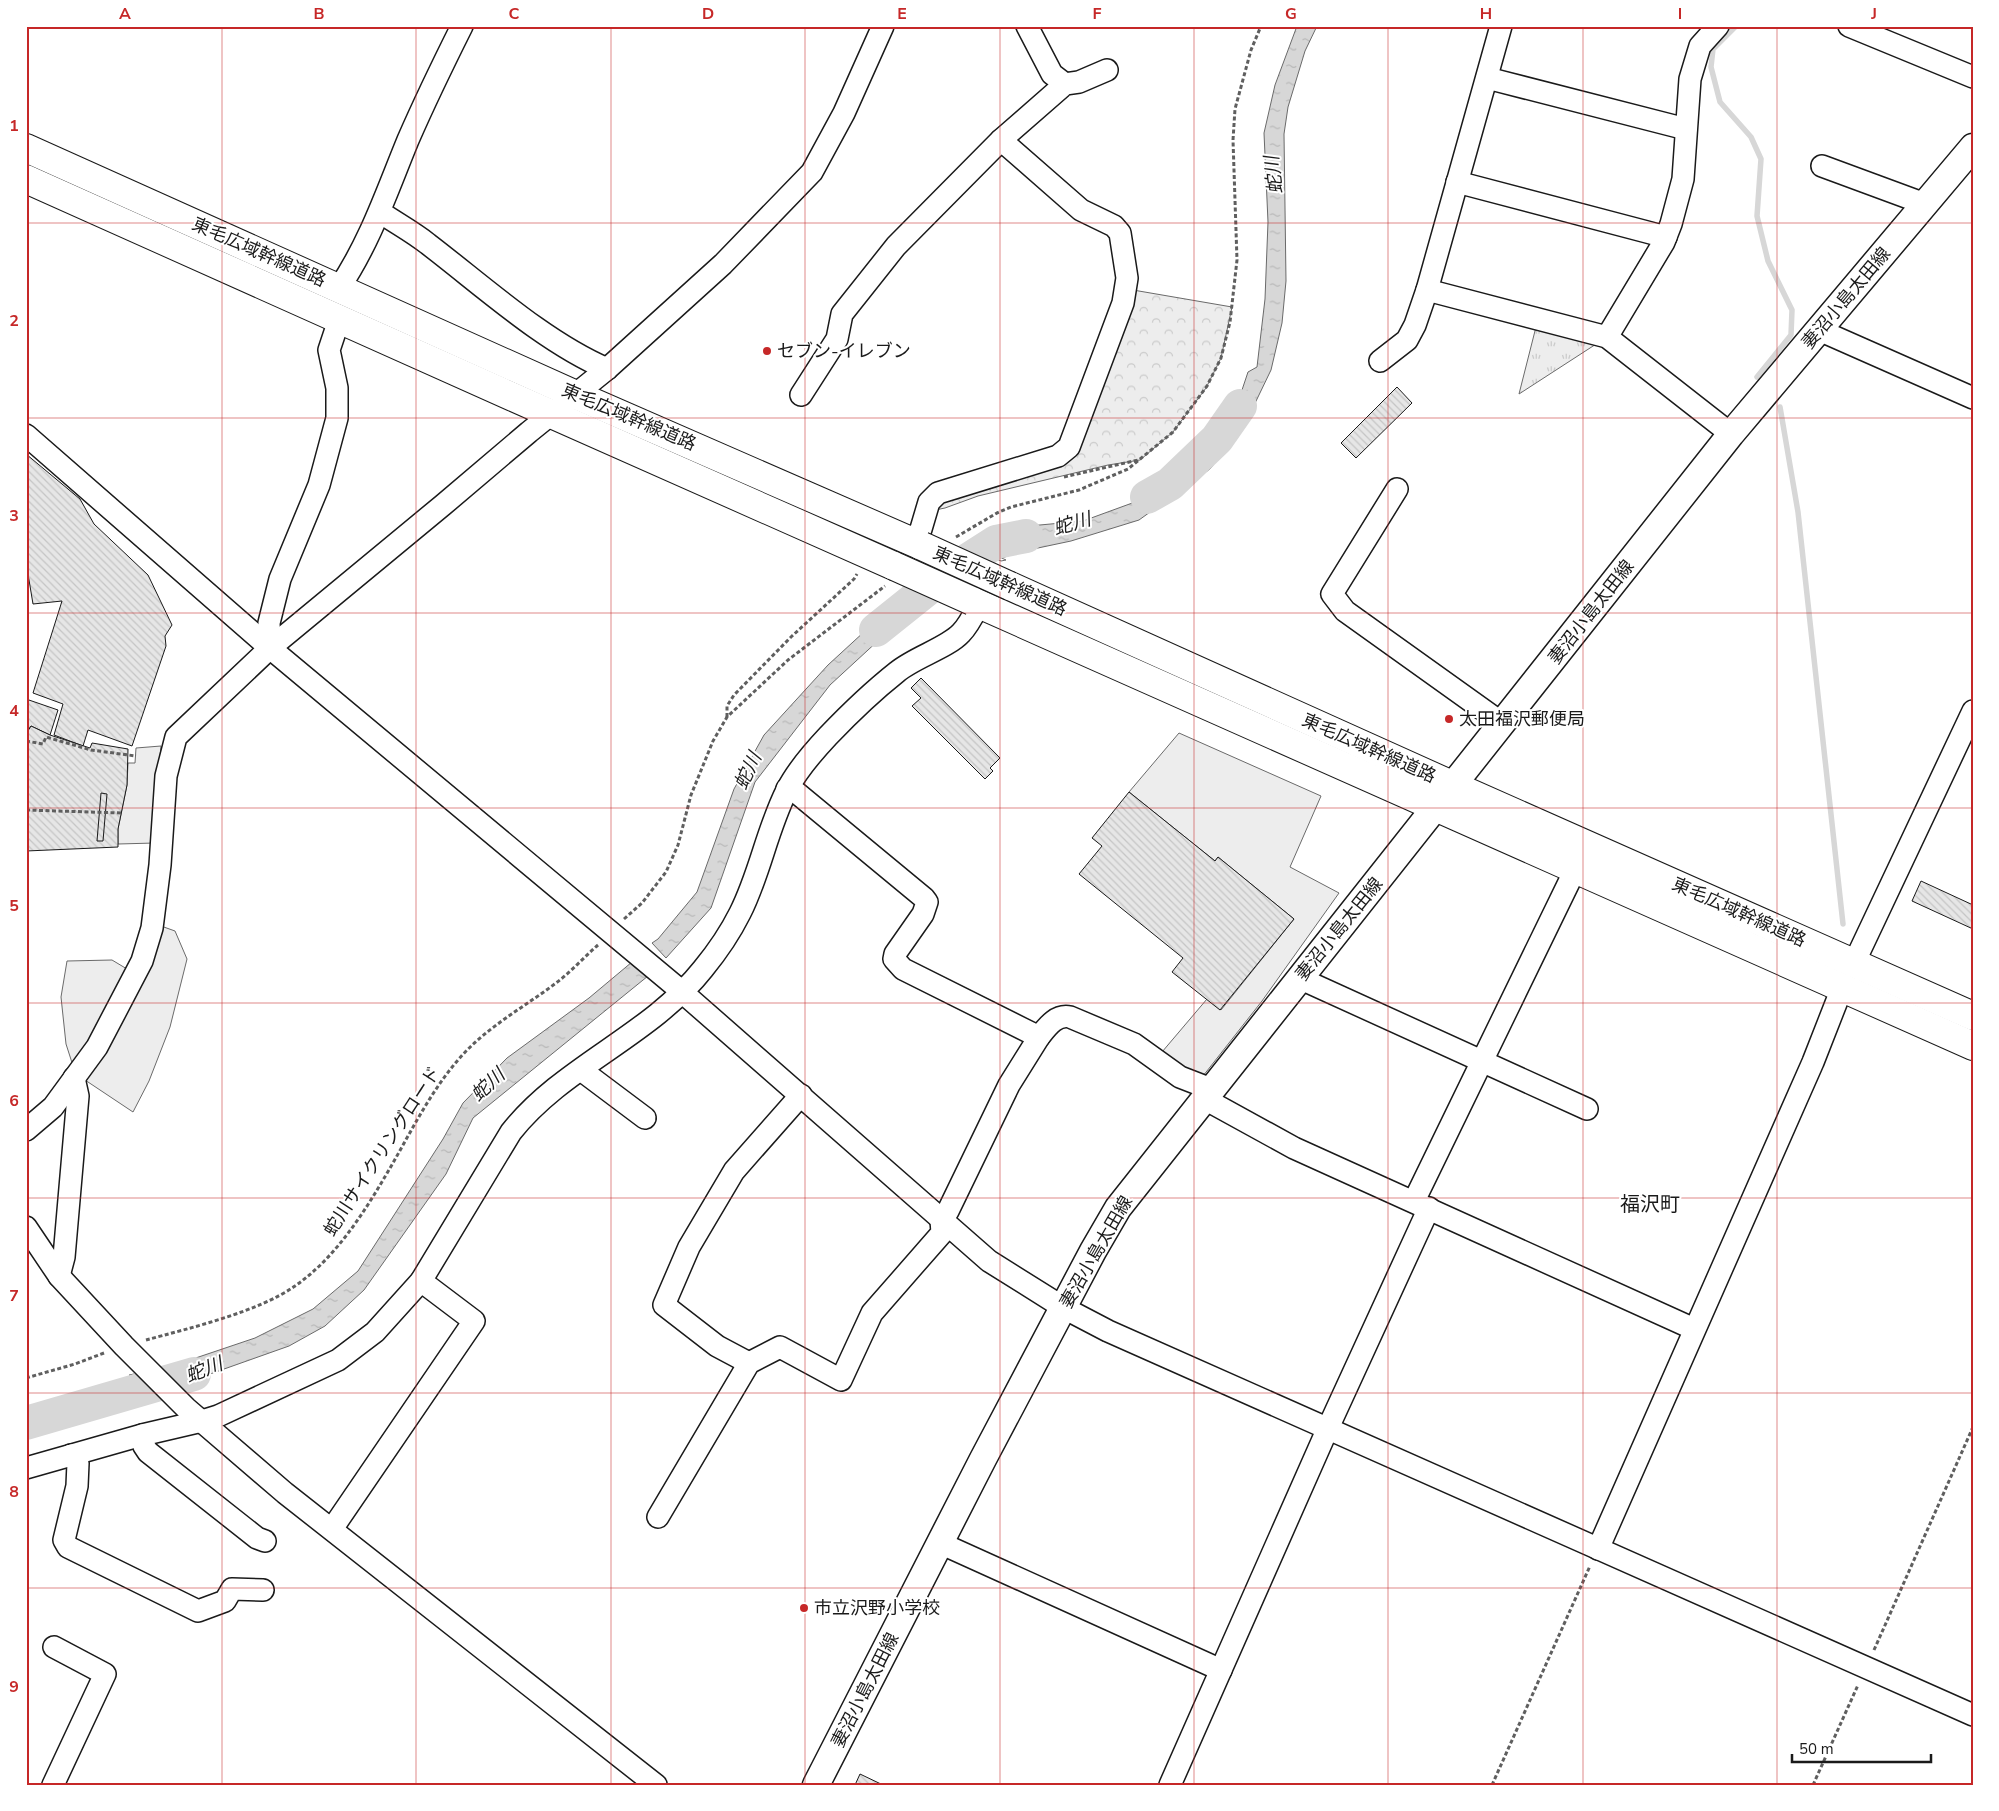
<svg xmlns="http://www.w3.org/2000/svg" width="1999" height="1811" font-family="'Nunito Sans','Noto Sans JP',sans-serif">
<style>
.forest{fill:url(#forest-crowns);stroke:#6a6a6a}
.park{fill:url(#park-tufts);stroke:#6a6a6a}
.built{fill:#ededed;stroke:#6a6a6a}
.water{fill:url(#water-ripples);stroke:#6a6a6a}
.pier{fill:#fff;stroke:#6a6a6a}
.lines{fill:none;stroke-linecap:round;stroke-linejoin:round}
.stream{stroke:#d7d7d7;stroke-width:5.5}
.river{stroke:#d7d7d7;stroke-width:34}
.building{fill:url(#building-back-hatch);stroke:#1a1a1a}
.minor-casing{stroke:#1a1a1a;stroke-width:24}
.major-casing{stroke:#1a1a1a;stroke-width:29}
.highway-casing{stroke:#1a1a1a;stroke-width:30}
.path{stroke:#5f5f5f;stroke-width:3;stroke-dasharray:4 2.5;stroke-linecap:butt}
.minor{stroke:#fff;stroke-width:21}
.major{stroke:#fff;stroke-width:26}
.highway{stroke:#fff;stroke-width:28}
.highway-bridge-casing{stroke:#1a1a1a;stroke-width:30;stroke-linecap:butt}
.highway-bridge{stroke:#fff;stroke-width:28}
.grid{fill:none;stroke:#c62828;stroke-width:1;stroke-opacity:0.55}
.poi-dot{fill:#c62828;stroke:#fff;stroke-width:2}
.labels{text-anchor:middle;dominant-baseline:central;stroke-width:4;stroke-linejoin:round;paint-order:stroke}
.street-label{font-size:18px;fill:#1a1a1a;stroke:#fff}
.poi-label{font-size:18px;fill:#1a1a1a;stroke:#fff;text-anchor:start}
.water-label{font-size:19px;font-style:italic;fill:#1a1a1a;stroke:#fff}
.quarter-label{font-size:20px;fill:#1a1a1a;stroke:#fff}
.neatline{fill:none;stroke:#c62828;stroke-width:2}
.grid-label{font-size:16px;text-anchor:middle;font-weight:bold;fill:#c62828}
</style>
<defs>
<pattern id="forest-crowns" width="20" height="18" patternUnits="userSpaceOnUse" patternTransform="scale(1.25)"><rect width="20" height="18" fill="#ededed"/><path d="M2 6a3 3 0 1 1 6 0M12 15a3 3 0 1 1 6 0" fill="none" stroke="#cbcbcb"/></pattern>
<pattern id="park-tufts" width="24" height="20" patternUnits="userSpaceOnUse" patternTransform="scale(1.25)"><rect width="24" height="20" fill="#ededed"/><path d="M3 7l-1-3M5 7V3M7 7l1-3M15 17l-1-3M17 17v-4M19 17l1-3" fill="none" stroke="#cbcbcb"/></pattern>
<pattern id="water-ripples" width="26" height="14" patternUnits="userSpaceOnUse" patternTransform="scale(1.25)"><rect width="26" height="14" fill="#d7d7d7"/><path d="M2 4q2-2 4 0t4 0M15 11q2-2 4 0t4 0" fill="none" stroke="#b8b8b8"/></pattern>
<pattern id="building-back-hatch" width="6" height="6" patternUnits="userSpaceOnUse" patternTransform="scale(1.25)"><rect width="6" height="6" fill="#e6e6e6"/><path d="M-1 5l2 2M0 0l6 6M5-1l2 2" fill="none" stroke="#c5c5c5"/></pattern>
</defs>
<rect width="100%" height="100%" fill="#fff"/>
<!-- forest -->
<polygon class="forest" points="1133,290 1232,307 1221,358 1206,388 1173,432 1140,460 1108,465 978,496 945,508 925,512 929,502 1063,457"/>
<!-- park -->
<polygon class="park" points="1538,319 1607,337 1519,394"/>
<!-- built -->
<g class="built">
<polygon points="1179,733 1321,796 1290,867 1339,893 1262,1001 1203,1076 1193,1077 1162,1052 1207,999 1221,1010 1294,919 1218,857 1215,861 1129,792"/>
<polygon points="161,746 155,813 155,843 118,844 118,829 127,785 128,763 135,763 136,748"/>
<polygon points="161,926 175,931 187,959 170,1027 149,1081 133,1112 82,1078"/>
<polygon points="112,960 127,969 75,1072 66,1044 61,997 67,961"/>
</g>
<!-- water -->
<g class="water">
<polygon points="1297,26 1317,26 1305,51 1288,107 1284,134 1286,281 1282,323 1271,370 1245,424 1210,469 1139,520 1071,541 1019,552 1002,558 971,544 1029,526 1083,521 1135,502 1185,470 1217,439 1238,402 1248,372 1257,367 1265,299 1268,222 1264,133 1275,85"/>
<polygon points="902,597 918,604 830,685 755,782 711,908 666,958 652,943 658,939 697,892 734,789 764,735 828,665"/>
<polygon points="632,962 648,976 473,1118 446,1174 364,1290 325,1326 289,1346 179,1385 163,1369 255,1338 313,1309 358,1271 443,1139 463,1103 507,1058 589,998"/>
<polygon points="134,1376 147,1393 26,1428 26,1409"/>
</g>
<!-- pier -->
<g class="pier">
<polygon points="968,543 971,544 1006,560 1001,561 969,546"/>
<polygon points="134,1374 149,1392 149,1395 129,1375"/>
</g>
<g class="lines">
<!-- stream -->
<g class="stream">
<polyline points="1736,26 1713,49 1711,67 1720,102 1751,137 1761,159 1757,216 1768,261 1792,310 1791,335 1757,377"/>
<polyline points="1780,407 1798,512 1843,924"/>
</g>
<!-- river -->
<g class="river">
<polyline points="1147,497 1170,484 1217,439 1240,406"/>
<polyline points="876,630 946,574 996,542 1026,536"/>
<polyline points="26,1423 194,1374"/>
</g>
</g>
<!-- building -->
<g class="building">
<polygon points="1397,387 1412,403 1356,458 1341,443"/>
<polygon points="26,454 80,499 94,524 148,575 172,625 165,636 166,646 132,746 88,730 83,746 54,735 63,704 33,693 62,601 33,604 26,562"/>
<polygon points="921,678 1000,758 990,768 993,771 985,779 912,706 921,698 911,688"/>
<polygon points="26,699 58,710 50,735 31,726 26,734"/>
<polygon points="31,726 50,735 90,748 92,743 128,749 127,785 118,829 118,847 26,851 26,734"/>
<polygon points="1129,792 1215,861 1218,857 1294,919 1220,1010 1172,972 1183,958 1079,874 1102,846 1092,838"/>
<polygon points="101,793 107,794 103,841 97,841"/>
<polygon points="1921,881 1973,905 1973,929 1912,901"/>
<polygon points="860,1774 883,1785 855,1785"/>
</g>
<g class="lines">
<defs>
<g id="minor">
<polyline points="1027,26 1052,74 1065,84"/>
<polyline points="1849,26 1973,77"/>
<polyline points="1487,78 1686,129"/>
<polyline points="1822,166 1925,204"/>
<polyline points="1457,182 1666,237"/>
<path d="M380 212C396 223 413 232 428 244 483 286 544 342 607 369"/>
<path d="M339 288C370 242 387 191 408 140 425 101 443 64 462 26"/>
<polyline points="1427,290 1607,337 1731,434"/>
<polyline points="1819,330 1973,398"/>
<polyline points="1607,337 1664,242 1671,224 1683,179 1690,79 1700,46 1718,26"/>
<polyline points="1380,361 1407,340 1415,325 1427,290 1501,26"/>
<polyline points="801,395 837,339 842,314 896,246 1001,140 1065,84 1079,82 1107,70"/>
<polyline points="26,435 270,648 674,985 989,1261 1064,1308 1108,1331 1973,1715"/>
<polyline points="1397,489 1332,594 1345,611 1503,724"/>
<polyline points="914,542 921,529 929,502 938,493 1058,456 1069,447 1123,303 1127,278 1120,233 1114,226 1081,210 1001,140"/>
<polyline points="270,648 269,623 280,579 319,485 337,418 337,388 329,350 339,320"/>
<path d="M787 789 797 793 924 898 927 902 923 914 895 954 894 959 903 969 1039 1037C1047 1027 1056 1014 1070 1017L1134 1044 1180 1077 1211 1089"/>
<polyline points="1854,963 1973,711"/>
<polyline points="1299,978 1587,1109"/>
<polyline points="581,1070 645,1118"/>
<polyline points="1203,1098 1294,1148 1694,1329"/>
<polyline points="26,1130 53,1107 97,1047 142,961 152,928 160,865 166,776 176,737 270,648 443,505 529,432 607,369 723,264 812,172 844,113 883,26"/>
<polyline points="1414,1201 1575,870"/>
<polyline points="26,1227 59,1276 124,1346 186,1408 285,1493 656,1785"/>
<polyline points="59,1276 64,1257 78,1096 74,1078"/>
<polyline points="749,1363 717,1346 664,1305 689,1247 734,1171 801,1095"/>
<polyline points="142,1435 144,1446 148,1452 257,1538 265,1541"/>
<polyline points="71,1455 78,1463 77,1486 64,1540 68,1547 198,1611 225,1601 232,1589 263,1590"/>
<path d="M26 1468 142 1435 202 1421 218 1416 338 1360 375 1332 421 1281 511 1132C563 1066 650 1036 703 969 717 952 730 933 740 913 760 874 767 829 787 790 797 770 813 752 828 736 850 713 873 691 897 672 915 657 947 648 961 633 969 625 974 614 979 604"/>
<polyline points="658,1517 749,1363 780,1347 841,1380 872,1313 942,1233 941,1220 948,1211 1009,1085 1039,1037"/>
<polyline points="332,1529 474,1321 421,1281"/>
<polyline points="940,1543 1221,1670"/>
<polyline points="1598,1549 1813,1062 1842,988"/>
<polyline points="53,1785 105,1674 54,1647"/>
<polyline points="1170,1785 1328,1428 1429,1208"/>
</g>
<polyline id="major" points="816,1785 983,1459 1093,1251 1118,1208 1731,434 1973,147"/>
<g id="highway">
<polyline points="26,148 576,395 922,546"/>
<polyline points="26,179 513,397 894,566"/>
<polyline points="1010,586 1454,786 1973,1016"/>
<polyline points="972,601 1973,1046"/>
</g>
</defs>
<!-- minor casing -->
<use href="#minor" class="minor-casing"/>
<!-- major casing -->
<use href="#major" class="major-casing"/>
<!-- highway casing -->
<use href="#highway" class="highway-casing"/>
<!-- path -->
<g class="path">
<polyline points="1064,477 1138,460"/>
<polyline points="956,537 997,513 1011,507 1079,490 1128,469 1173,432 1207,386 1221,358 1230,322 1237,260 1233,140 1235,109 1251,50 1261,26"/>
<polyline points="727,717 727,706 734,695 791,637 854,579 857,574"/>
<polyline points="26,741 43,744 46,737 91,750 136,756"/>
<polyline points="26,810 122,813"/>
<polyline points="624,919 642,903 666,872 678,845 691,795 713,741 727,717 788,660 885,586"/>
<path d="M146 1340C190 1328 258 1312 295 1286 334 1259 362 1216 386 1175 409 1136 428 1095 458 1060 485 1028 523 1008 556 983 571 972 584 957 598 945"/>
<polyline points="26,1378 75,1364 104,1353"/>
<polyline points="1874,1650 1973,1427"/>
<polyline points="1492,1785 1590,1566"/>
<polyline points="1813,1785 1858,1685"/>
</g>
<!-- minor -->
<use href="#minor" class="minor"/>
<!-- major -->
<use href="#major" class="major"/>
<!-- highway -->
<use href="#highway" class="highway"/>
<defs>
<g id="highway-bridge">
<polyline points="922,546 1010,586"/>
<polyline points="894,566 972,601"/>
</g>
</defs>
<!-- highway-bridge casing -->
<use href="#highway-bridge" class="highway-bridge-casing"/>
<!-- highway-bridge -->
<use href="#highway-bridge" class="highway-bridge"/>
</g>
<!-- grid -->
<path class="grid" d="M222 26V1785M416 26V1785M611 26V1785M805 26V1785M1000 26V1785M1194 26V1785M1388 26V1785M1583 26V1785M1777 26V1785M26 223H1973M26 418H1973M26 613H1973M26 808H1973M26 1003H1973M26 1198H1973M26 1393H1973M26 1588H1973"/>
<!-- markers -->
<g class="poi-dot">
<circle cx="767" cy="351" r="5"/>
<circle cx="1449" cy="719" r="5"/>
<circle cx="804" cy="1608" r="5"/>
</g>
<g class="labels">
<!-- street labels -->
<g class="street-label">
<text transform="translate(259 252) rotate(24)">東毛広域幹線道路</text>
<text transform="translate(1846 298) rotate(-50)">妻沼小島太田線</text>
<text transform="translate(629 417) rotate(23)">東毛広域幹線道路</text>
<text transform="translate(1000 581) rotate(24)">東毛広域幹線道路</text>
<text transform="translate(1591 612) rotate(-52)">妻沼小島太田線</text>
<text transform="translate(1369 748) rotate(24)">東毛広域幹線道路</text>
<text transform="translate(1739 912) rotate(24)">東毛広域幹線道路</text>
<text transform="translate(1339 929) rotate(-51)">妻沼小島太田線</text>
<text transform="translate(382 1151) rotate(-57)">蛇川サイクリングロード</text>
<text transform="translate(1096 1252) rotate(-60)">妻沼小島太田線</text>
<text transform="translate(865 1690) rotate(-63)">妻沼小島太田線</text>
</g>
<!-- poi labels -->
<g class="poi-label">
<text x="777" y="351">セブン-イレブン</text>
<text x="1459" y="719">太田福沢郵便局</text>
<text x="814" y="1608">市立沢野小学校</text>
</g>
<!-- water labels -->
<g class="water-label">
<text transform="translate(1274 175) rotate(-97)">蛇川</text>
<text transform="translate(1072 524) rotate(-16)">蛇川</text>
<text transform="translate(748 771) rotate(-65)">蛇川</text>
<text transform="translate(488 1085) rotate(-43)">蛇川</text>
<text transform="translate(204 1370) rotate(-21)">蛇川</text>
</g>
<!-- quarter labels -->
<g class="quarter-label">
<text x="1650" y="1204">福沢町</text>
</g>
</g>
<!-- border -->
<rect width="1999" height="1811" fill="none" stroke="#ffffff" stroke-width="55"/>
<!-- scale -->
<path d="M1792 1754v8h139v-8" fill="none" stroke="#1a1a1a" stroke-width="2.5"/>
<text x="1799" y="1754" font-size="15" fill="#1a1a1a" stroke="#ffffff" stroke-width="4" paint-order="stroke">50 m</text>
<rect x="28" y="28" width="1944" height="1756" class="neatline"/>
<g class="grid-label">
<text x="125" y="19">A</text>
<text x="319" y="19">B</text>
<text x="514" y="19">C</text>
<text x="708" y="19">D</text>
<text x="902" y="19">E</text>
<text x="1097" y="19">F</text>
<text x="1291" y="19">G</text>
<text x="1486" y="19">H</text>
<text x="1680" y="19">I</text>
<text x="1874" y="19">J</text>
<text x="14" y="131">1</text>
<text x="14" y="326">2</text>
<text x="14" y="521">3</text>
<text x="14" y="716">4</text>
<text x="14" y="911">5</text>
<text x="14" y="1106">6</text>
<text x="14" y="1301">7</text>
<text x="14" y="1497">8</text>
<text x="14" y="1692">9</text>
</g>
</svg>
